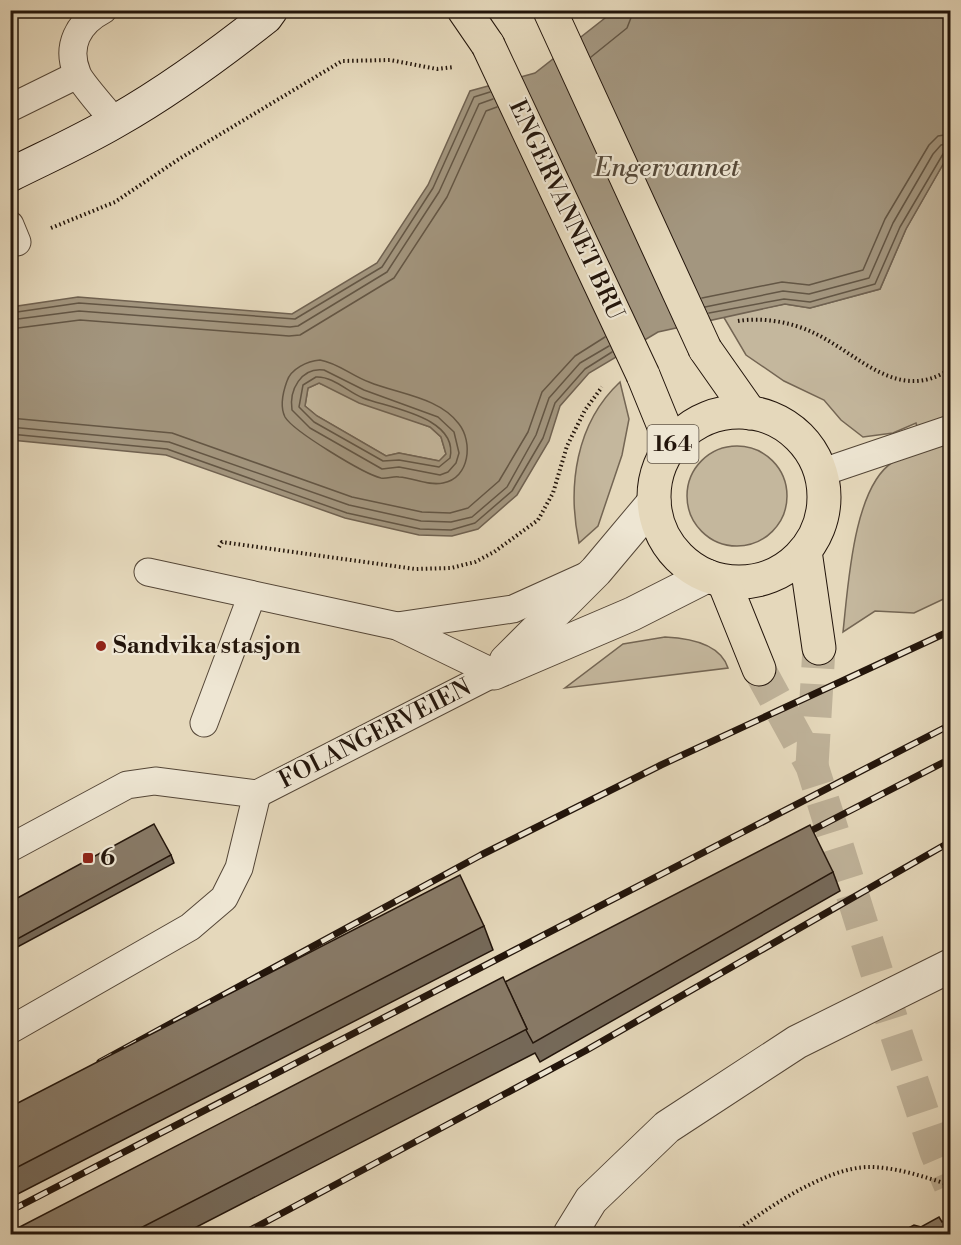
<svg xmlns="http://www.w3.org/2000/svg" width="961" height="1245" font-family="'Libre Bodoni',serif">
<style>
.green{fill:#c4b79d;stroke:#746654;stroke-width:1.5}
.water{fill:#a3967f;stroke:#706251;stroke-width:1.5;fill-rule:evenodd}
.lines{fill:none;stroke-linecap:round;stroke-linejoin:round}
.shore{stroke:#635645;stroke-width:1.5}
.primary-tunnel{stroke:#beb198;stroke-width:33;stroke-dasharray:33 16;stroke-linecap:butt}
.service-casing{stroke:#544637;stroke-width:29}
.minor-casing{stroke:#544637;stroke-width:35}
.secondary-casing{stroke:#23150b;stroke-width:35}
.primary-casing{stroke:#23150b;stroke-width:35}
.path{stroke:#23150b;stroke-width:4;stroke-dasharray:1.5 3;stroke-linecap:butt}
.service{stroke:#eee6d3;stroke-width:27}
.minor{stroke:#eee6d3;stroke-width:33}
.secondary{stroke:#eee6d3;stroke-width:33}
.primary{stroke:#e5d8bb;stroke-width:33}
.rail-casing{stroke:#23150b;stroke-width:7}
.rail{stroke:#eee6d3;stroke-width:4.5;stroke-dasharray:14;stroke-linecap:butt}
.primary-bridge-casing{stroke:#23150b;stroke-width:35;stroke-linecap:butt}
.primary-bridge{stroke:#e5d8bb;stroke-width:33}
.wall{fill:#756959;stroke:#23150b;stroke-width:1.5}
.building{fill:#887a67;stroke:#23150b;stroke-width:1.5}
.poi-dot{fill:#8f2418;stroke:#eee6d3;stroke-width:2}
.labels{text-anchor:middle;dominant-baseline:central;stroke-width:4.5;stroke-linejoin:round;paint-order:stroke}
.shield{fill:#eee6d3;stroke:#605447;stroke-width:1.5}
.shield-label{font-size:22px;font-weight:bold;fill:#23150b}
.street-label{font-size:24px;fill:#23150b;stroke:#eee6d3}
.poi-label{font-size:24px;font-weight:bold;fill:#23150b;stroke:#eee6d3;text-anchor:start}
.water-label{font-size:26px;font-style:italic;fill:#564939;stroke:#eee6d3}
</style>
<rect width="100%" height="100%" fill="#e5d8bb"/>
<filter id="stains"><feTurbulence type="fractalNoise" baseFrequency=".00333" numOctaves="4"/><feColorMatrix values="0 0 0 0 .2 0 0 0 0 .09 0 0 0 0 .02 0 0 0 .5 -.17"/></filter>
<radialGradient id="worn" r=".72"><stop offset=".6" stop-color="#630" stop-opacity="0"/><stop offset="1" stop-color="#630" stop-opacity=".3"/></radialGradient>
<!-- green -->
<g class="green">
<path d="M950 152V596L914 613 875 611 843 632C848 588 853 487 893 462 901 456 913 453 923 449L916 423 893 433 863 437 841 420 824 400 784 381 746 355 723 316 785 304 810 308 880 289 906 229Z"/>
<path d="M620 382 629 419 622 455 598 526 579 543C567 486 576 423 620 382Z"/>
<polygon points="319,383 430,427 441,437 446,454 440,461 399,453 386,456 317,416 305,406 308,388"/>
<circle cx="737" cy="496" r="50"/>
<path d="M665 637C687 638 720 643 728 668L565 688 623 644Z"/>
</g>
<!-- water -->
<path class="water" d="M614 11H950V152L906 229 880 289 810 308 785 304 658 332 589 373 560 406 549 441 517 495 478 529 452 536 419 535 345 518 166 455 11 440V307L78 297 292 314 377 263 428 185 470 91 535 73ZM319 383 359 403 430 427 441 437 446 454 439 461 399 453 386 456 317 416 305 406 308 388Z"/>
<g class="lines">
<!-- shore -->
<g class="shore">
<polyline points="591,57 627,28 634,10"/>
<polyline points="702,298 782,282 809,285 863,270 885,219 929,145 938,136 950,134"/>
<polyline points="705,307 783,291 809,294 869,278 893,223 933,154 941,145 950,143"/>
<polyline points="10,313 79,303 295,319 382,267 433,188 474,97 490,92"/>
<polyline points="709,313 784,299 810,302 875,284 900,227 943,154 950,150"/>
<polyline points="10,320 79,311 290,327 298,326 387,272 439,192 479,104 493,99"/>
<polyline points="10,329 80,320 289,336 300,335 394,278 447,197 486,111 497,107"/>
<path d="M320 360C338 363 352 376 369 382 398 394 439 397 459 424 473 442 470 478 443 483 428 486 414 478 399 477 393 476 387 479 381 478 364 474 293 431 285 417 280 407 283 392 287 381 291 369 307 361 320 360Z"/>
<path d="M324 370 364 390 438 417 454 432 459 453 456 463 448 472 440 475 399 467 382 469 310 428 292 410C289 390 301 367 324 370Z"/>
<path d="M316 377C333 376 348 392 363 398 389 408 459 417 450 458L439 467 399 460 383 461 314 422 299 407 303 385Z"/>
<polyline points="10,418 172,433 352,497 422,512 450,513 468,508 499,481 528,432 542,392 575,356 605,337"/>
<polyline points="10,427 169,442 349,505 421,521 451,522 472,517 507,487 536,435 549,398 580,363 609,346"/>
<polyline points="10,434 167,449 347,513 420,529 451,530 475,523 512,491 543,438 555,403 585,369 612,352"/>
</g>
<!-- primary-tunnel -->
<g class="primary-tunnel">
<polyline points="759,669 812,766 893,1024 936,1152 950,1185"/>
<polyline points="812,766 819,648"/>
</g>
<defs>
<g id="service">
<path d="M103 10C78 23 66 46 77 73 80 82 107 112 115 122"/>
<polyline points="10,108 77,75"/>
<polyline points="10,225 17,242"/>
<polyline points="820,473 950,429"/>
<polyline points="148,572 397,626 494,673"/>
<polyline points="397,626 513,609 586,576"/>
<polyline points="204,723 252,595"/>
<polyline points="10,848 127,785 155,781 257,794 494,673"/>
<polyline points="10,1030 190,927 224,898 239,868 257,794"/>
</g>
<g id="minor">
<polyline points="506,661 596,571 654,502"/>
<polyline points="494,673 632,614 707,576"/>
<polyline points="570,1234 591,1200 667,1127 797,1042 950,966"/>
</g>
<path id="secondary" d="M10 175C46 157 82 141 116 121 169 91 218 55 266 17L271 10"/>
<g id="primary">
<polyline points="464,10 488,45"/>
<polyline points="705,349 750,413"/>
<polyline points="643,375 672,446"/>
<circle cx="739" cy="497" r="85"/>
<polyline points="805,551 819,648"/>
<polyline points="724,582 759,669"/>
</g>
</defs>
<!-- service casing -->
<use href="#service" class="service-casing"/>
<!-- minor casing -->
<use href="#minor" class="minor-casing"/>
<!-- secondary casing -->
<use href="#secondary" class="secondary-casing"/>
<!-- primary casing -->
<use href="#primary" class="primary-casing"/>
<!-- path -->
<g class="path">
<polyline points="51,228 115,202 179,159 342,61 390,60 437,69 454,67"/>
<path d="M738 321C762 317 792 322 814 333 859 354 898 404 950 369"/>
<polyline points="219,547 222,542 415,569 451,568 475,562 494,552 538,520 553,493 567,446 585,410 602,387"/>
<path d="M733 1234C765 1209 827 1167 869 1167 896 1167 925 1177 950 1185"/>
</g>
<!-- service -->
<use href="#service" class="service"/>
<!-- minor -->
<use href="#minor" class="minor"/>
<!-- secondary -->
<use href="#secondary" class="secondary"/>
<!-- primary -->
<use href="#primary" class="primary"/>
<defs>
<g id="rail">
<polyline points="797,838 950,759"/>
<polyline points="100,1062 481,855 661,765 950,631"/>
<polyline points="10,1211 950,725"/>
<polyline points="243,1234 585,1051 950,842"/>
</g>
</defs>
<!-- rail casing -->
<use href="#rail" class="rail-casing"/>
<!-- rail -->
<use href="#rail" class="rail"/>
<defs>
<g id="primary-bridge">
<polyline points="550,11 705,349"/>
<polyline points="488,45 643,375"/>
</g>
</defs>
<!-- primary-bridge casing -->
<use href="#primary-bridge" class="primary-bridge-casing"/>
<!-- primary-bridge -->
<use href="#primary-bridge" class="primary-bridge"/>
</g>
<!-- wall -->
<g class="wall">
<polygon points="171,855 174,863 10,951 10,902"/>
<polygon points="833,872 840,891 540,1062 535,1053 183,1234 10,1234 505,982"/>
<polygon points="484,926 493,950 10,1198 10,1107"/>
</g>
<!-- building -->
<g class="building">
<polygon points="154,824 171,855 10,943 10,902"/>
<polygon points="810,825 833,872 533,1043 526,1030 527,1029 505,982"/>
<polygon points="460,875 484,926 10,1171 10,1107"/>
<polygon points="503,977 527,1029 129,1234 10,1234 10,1232"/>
<polygon points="939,1217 942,1222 951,1217 951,1234 897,1234 914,1225 921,1227"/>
</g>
<!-- markers -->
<g class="poi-dot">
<circle cx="101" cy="646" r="6"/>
<rect x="82" y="852" width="12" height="12" rx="3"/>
</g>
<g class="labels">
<!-- shield labels -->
<rect class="shield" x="647.5" y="425" width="51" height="38" rx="4.5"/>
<g class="shield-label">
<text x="673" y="444">164</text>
</g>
<!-- street labels -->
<g class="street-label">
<text transform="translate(566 210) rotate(65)">ENGERVANNET BRU</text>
<text transform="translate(375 734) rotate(-27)">FOLANGERVEIEN</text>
</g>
<!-- poi labels -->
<g class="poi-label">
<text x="113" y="646">Sandvika stasjon</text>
<text x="100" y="858">6</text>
</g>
<!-- water labels -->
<g class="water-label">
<text x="667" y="168">Engervannet</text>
</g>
</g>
<!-- margin -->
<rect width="961" height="1245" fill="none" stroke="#e5d8bb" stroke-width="36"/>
<rect x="12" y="12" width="937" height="1221" fill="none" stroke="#23150b" stroke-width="3"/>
<rect x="18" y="18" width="925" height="1209" fill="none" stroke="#23150b" stroke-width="1.5"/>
<rect width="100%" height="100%" filter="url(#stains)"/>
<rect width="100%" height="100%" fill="url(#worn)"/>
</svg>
